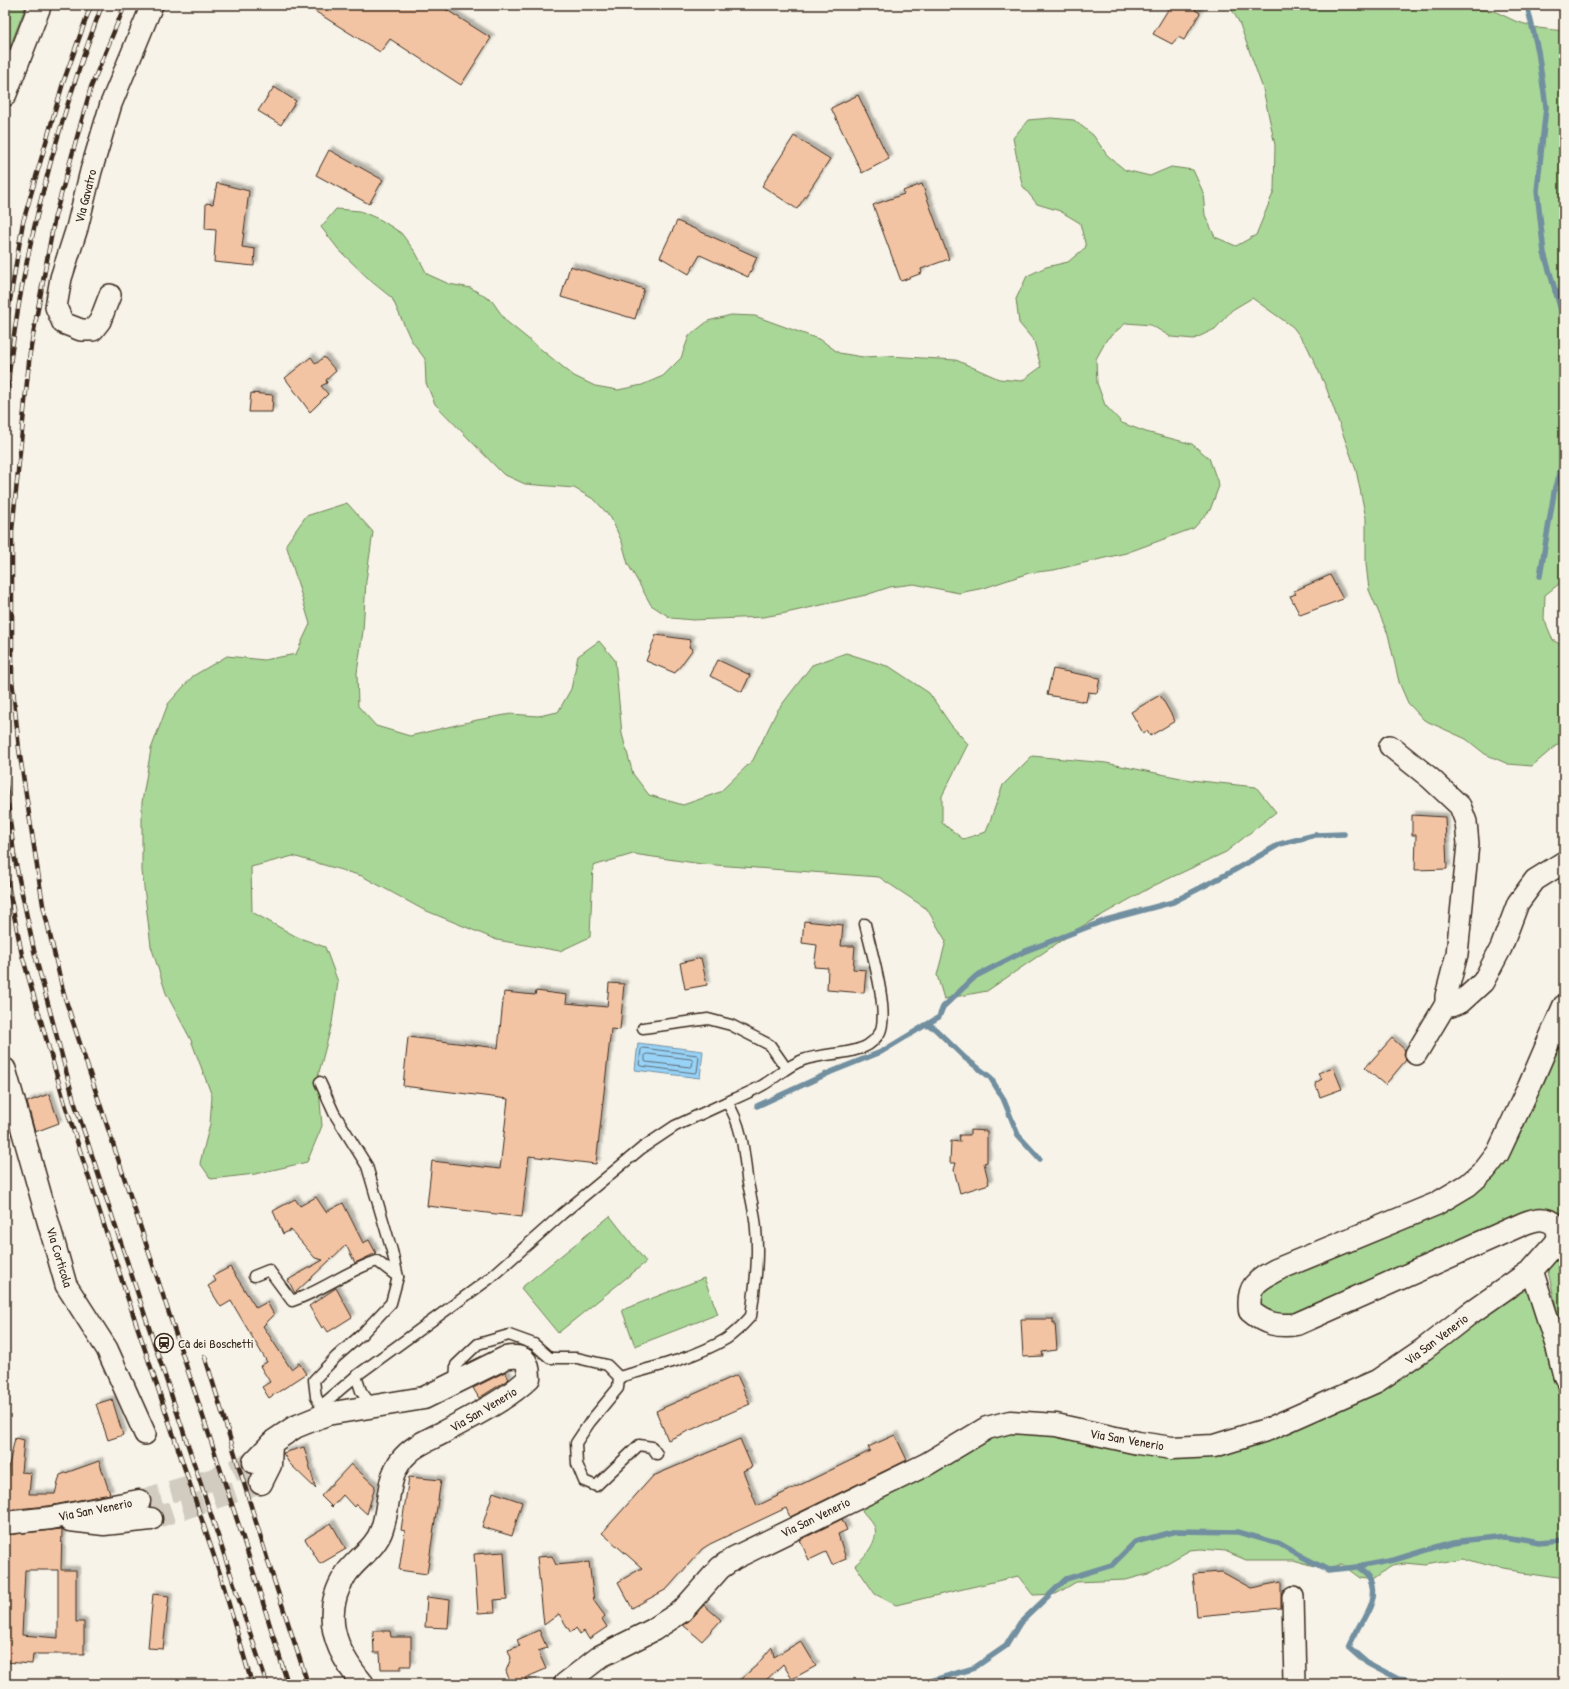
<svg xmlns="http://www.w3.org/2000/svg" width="1569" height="1689" font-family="'Patrick Hand',sans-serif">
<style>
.green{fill:#a9d797;stroke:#72805a}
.water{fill:#97d2f7;stroke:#728fa0}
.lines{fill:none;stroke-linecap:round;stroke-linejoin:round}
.shore{stroke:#606d75;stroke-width:1}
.stream{stroke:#728fa0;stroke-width:5.5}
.building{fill:#f3c4a3;stroke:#3b2a1e;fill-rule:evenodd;filter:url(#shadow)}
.secondary-tunnel{stroke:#d1cbc0;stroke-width:22;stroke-dasharray:22 11;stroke-linecap:butt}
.lane-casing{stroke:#3b2a1e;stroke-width:13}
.street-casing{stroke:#3b2a1e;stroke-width:24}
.secondary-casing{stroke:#3b2a1e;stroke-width:25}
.primary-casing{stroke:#3b2a1e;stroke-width:25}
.lane{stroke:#f7f3e8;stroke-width:10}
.street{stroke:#f7f3e8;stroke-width:21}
.secondary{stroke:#f7f3e8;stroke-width:22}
.primary{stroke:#f7f3e8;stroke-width:22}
.rail-casing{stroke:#3b2a1e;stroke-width:4.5}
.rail{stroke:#f7f3e8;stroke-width:3;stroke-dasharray:9;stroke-linecap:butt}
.labels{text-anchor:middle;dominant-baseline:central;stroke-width:3.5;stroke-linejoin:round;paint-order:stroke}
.street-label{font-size:13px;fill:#3b2a1e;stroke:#f7f3e8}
.poi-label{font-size:13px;fill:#3b2a1e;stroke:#f7f3e8;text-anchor:start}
</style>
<defs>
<filter id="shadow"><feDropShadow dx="3.5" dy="-3.5" stdDeviation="1" flood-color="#0004"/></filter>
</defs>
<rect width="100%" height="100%" fill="#f7f3e8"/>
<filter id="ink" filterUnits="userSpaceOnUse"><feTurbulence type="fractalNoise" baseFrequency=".025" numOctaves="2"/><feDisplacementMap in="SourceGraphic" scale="8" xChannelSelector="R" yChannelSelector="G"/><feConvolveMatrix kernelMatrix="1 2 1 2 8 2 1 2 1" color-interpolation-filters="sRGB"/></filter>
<g filter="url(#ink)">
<!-- green -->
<g class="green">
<polygon points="5,5 26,5 5,60"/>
<polygon points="1229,5 1465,5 1470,9 1494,11 1515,21 1538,28 1564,31 1564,580 1545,595 1544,619 1553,640 1564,647 1564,739 1532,766 1508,764 1485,754 1466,739 1424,720 1408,703 1399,682 1388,634 1369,590 1366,564 1366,518 1356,470 1326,387 1307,346 1293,327 1252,298 1232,310 1215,329 1194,339 1171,337 1151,325 1126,323 1107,339 1096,359 1097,383 1105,405 1122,423 1146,432 1192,444 1209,458 1219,486 1210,510 1194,528 1126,553 1054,570 1029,573 984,588 959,593 914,584 890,587 866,595 786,613 763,617 693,620 671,618 651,605 628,564 622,542 611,518 595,500 574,488 525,484 503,474 435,404 426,383 425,359 411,340 392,298 372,282 339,250 321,227 336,209 360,211 381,220 401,233 416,253 427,274 449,284 471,288 492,301 506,321 574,376 595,386 618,390 642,385 663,376 681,358 689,336 708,321 731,315 755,316 821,340 839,353 863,357 888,356 956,360 999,379 1022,381 1041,367 1034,341 1019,323 1016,299 1027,276 1046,267 1068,262 1086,247 1080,223 1060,211 1037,204 1022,185 1013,138 1028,120 1051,118 1074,120 1093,135 1107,155 1125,170 1150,176 1171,167 1193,170 1203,192 1205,215 1215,237 1236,246 1256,235 1274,191 1275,145 1263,89 1239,22"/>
<polygon points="347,503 373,532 366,581 363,631 357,673 358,706 376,726 410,736 477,720 511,714 538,716 558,712 571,689 578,656 599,641 615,660 622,734 633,774 649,795 683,805 720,792 753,760 777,711 812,665 846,653 890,667 929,693 951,725 968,744 942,796 942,823 963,839 986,832 1003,785 1032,756 1106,763 1191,780 1256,787 1276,812 1226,852 1153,886 1081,927 987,991 944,999 937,975 946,941 927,909 879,877 702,864 633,854 593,866 590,937 560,951 497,940 422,909 362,876 293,856 251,867 252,912 297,937 325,947 338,982 332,1023 318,1076 322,1126 307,1162 255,1174 211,1179 200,1163 210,1124 212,1096 191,1040 166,993 151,946 142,871 142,802 151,749 168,704 193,676 227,656 264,660 296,654 310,624 286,544 306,516"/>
<polygon points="1564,1032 1564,1221 1557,1215 1294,1315 1278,1316 1259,1307 1259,1295 1266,1286 1474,1193"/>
<polygon points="610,1216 646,1262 558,1333 521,1288"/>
<polygon points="1564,1247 1564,1341 1547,1267"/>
<polygon points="704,1278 718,1314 635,1346 622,1310"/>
<path d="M1526 1285 1548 1351 1564 1413V1579L1502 1570 1463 1558 1427 1565 1404 1563 1393 1565 1372 1580 1360 1578 1341 1564 1330 1570 1293 1560H1246L1225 1551 1201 1549 1190 1550 1148 1574 1126 1580 1076 1582 1056 1594 1033 1595 1018 1576 896 1605 875 1594 855 1565C865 1557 878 1542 875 1528 873 1522 864 1514 860 1508L990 1437 1011 1431 1032 1432 1215 1455 1474 1321Z"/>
</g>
<!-- water -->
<polygon class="water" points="638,1043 703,1051 700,1078 635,1070"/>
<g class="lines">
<!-- shore -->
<g class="shore">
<polygon points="643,1048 697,1055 699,1057 697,1072 695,1073 641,1066 639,1065 641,1050"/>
<polygon points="648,1054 691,1059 693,1061 692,1066 690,1067 646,1062 645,1061 645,1055"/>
</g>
<!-- stream -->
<g class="stream">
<polyline points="1527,5 1538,51 1546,107 1537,191 1544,253 1564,320"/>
<polyline points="1555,291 1564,295"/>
<polyline points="1540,576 1555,487 1564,458"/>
<polyline points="925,1025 933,1027 965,1058 990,1077 1003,1098 1018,1135 1040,1159"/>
<polyline points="757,1106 831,1072 881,1052 939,1017 943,1007 976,976 1023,952 1106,920 1173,902 1231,872 1280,844 1315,835 1344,834"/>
<path d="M1357 1567C1360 1570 1367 1574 1369 1578 1382 1600 1356 1626 1349 1646L1367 1662 1399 1679 1437 1684"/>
<polyline points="921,1684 974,1668 1006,1646 1020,1623 1066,1579 1112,1565 1135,1542 1177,1531 1238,1532 1280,1544 1301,1556 1328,1570 1357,1567 1394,1560 1453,1542 1505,1536 1538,1542 1564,1540"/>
</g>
</g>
<!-- building -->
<g class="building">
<polygon points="305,5 439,5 491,38 461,85 390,39 380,52"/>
<polygon points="1171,5 1198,5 1195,10 1200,13 1184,40 1178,37 1172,44 1153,34"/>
<polygon points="274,87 296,101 281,125 258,111"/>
<polygon points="858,95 889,159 862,173 831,108"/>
<polygon points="794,136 830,159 797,209 762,186"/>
<polygon points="329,150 383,180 369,204 316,175"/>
<polygon points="217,183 249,191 242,247 255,249 254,266 214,262 216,230 205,229 206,203 213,204"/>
<polygon points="922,184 949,259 921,269 922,273 901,281 873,205 904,194 903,191"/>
<polygon points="677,221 757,257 748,277 700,255 689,274 660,257"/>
<polygon points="570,266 644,289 635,319 561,297"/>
<polygon points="311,357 316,364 324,357 336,371 326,380 327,383 321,386 328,394 310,412 285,378"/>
<polygon points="251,393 273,395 272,412 249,412"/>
<polygon points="1330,575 1343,599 1300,615 1290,596 1296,594 1294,591"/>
<polygon points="656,635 691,640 689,647 693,649 675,673 646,661"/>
<polygon points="718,660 750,675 742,692 710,676"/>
<polygon points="1053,669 1100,678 1097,693 1088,692 1086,702 1047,695"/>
<polygon points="1160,695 1175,721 1150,736 1147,731 1143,733 1131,712"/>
<polygon points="1412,815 1445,817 1447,869 1415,870 1416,835 1412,835"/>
<polygon points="804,921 843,925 841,946 855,946 853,969 866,970 864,993 827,990 828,968 814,967 817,945 802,943"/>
<polygon points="701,958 707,985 685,989 680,963"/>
<polygon points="609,983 624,984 620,1030 611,1029 596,1164 529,1156 522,1217 427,1206 432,1161 500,1169 508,1099 403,1086 408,1037 498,1048 504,992 535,995 536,991 567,995 566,1003 607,1007"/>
<polygon points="1392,1038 1405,1050 1404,1054 1406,1060 1385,1085 1365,1068"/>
<polygon points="1333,1067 1342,1089 1320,1097 1315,1083 1322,1079 1318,1073"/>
<polygon points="49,1094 59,1123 35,1132 27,1102"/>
<polygon points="970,1130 987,1131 987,1162 984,1163 989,1184 960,1193 954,1170 956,1163 950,1163 951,1141 960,1142 959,1135 970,1135"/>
<polygon points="316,1197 326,1212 343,1203 363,1243 369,1240 376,1253 355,1263 346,1245 295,1293 288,1280 323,1260 315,1258 291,1230 283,1234 273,1211 295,1199 300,1206"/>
<polygon points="230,1267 256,1308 267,1302 274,1315 263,1326 291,1369 299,1363 306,1374 269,1398 262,1387 270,1382 260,1366 267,1362 231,1301 221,1307 208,1286 216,1281 213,1276"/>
<polygon points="336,1288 352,1317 328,1332 324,1326 322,1328 309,1306"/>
<polygon points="1021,1319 1053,1319 1053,1323 1055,1323 1057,1350 1042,1352 1043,1356 1023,1357"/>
<polygon points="505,1372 509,1379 479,1398 473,1388"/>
<polygon points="737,1375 750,1404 668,1440 656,1411"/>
<polygon points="112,1399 123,1435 108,1440 96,1404"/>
<polygon points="895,1435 907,1460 790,1517 786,1508 710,1544 702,1549 667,1589 632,1608 618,1582 642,1568 602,1533 653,1476 740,1439 752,1467 743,1471 757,1506 870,1451 868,1447"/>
<polygon points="15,1438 24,1440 21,1472 31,1473 29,1494 55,1494 60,1475 99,1461 110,1494 49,1506 5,1510 5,1483"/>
<polygon points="304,1447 316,1489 289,1463 283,1453"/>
<polygon points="351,1464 375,1486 367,1514 356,1504 354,1507 343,1495 332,1507 321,1496"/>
<polygon points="409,1477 441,1480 427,1574 399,1570 405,1531 401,1530"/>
<polygon points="493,1492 522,1502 512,1536 482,1527"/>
<polygon points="842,1519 847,1530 838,1534 846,1559 832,1565 826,1552 809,1560 800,1540"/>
<polygon points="331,1523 346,1549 320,1564 305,1539"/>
<path d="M62 1529 61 1570H76V1622H84V1654H33L32 1664 5 1662V1535ZM25 1570H58V1638L22 1635Z"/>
<polygon points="504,1552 507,1599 494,1600 495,1612 478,1613 474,1554"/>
<polygon points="552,1556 556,1565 589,1562 594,1601 605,1616 602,1619 607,1627 589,1639 584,1631 580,1634 576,1628 571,1633 559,1614 544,1625 537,1557"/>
<polygon points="1222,1572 1251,1588 1281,1582 1281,1608 1197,1616 1193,1574"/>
<polygon points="153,1594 169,1596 163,1649 148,1648"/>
<polygon points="427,1597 450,1600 448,1628 425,1627"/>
<polygon points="704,1605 721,1620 702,1641 683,1625 691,1619"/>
<polygon points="539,1630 547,1648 538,1651 546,1669 525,1678 528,1684 511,1684 506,1671 511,1658 508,1650 520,1646 517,1640"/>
<polygon points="373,1631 390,1631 391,1637 411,1637 411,1666 401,1666 401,1669 381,1669 380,1653 374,1653"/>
<polygon points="801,1641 816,1666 792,1679 783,1664 762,1684 735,1684 756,1666 772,1647 774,1657"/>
</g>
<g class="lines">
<!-- secondary-tunnel -->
<g class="secondary-tunnel">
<polyline points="139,1501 214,1479 254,1462"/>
<polyline points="151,1519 261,1483"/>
</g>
<defs>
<g id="lane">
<polyline points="643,1028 708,1019 731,1025 770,1045 786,1068"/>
<polyline points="320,1082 334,1113 367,1166 392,1251 398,1277 391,1303 361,1335 336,1357 314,1380 316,1397 321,1406"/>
<path d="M254 1276 269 1270 292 1301C322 1291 346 1271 377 1261L398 1277"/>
<polyline points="356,1376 361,1391 372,1406"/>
<path d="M619 1377C655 1367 694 1358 726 1339 735 1333 744 1324 751 1316 755 1287 759 1258 756 1229 755 1212 750 1194 747 1178 744 1151 742 1125 727 1102 739 1097 751 1092 763 1085 777 1077 788 1065 803 1060 823 1053 851 1055 868 1045 871 1043 877 1037 879 1034 891 1015 870 946 865 924"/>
<polyline points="455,1383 456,1365 478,1344 509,1335 534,1344 550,1358 577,1358 607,1365 619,1377 618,1388 590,1422 576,1443 577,1464 584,1481 596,1486 639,1445 652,1447 657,1454"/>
<polyline points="325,1413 321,1406 356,1376 489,1279 562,1214 642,1148 675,1126 727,1102"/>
</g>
<g id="street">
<polyline points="110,295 100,321 93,330 81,330 63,323 56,307 61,278 77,228 91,171 111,104 152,5"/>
<polyline points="1390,746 1430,778 1460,806 1466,822 1468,844 1457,954 1446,996 1446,1004 1451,1006 1461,1002 1483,982 1501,948 1518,903 1535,880 1564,862"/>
<polyline points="1416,1054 1446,1004"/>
<polyline points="5,1069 66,1285 107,1349 145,1434"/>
<polyline points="1532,1270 1557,1348 1564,1376"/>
<polyline points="1293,1597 1295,1684"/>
</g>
<g id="secondary">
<path d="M254 1462 274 1441 295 1427 327 1414 424 1398 505 1358C524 1354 529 1360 529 1378 507 1400 469 1418 442 1433 431 1439 417 1444 408 1453 385 1473 391 1503 382 1529 376 1548 357 1558 346 1574 320 1614 335 1651 363 1684"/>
<polyline points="261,1483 270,1465 271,1444"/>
<polyline points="70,1520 104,1524 151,1519"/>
<polyline points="5,1523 51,1518 139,1501"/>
<path d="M565 1684 601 1656 653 1630 682 1611 720 1568 734 1558 927 1464 987 1428 1010 1422 1056 1425 1138 1443 1172 1448 1214 1446 1269 1429 1377 1381 1424 1349 1469 1314 1532 1270 1556 1243 1559 1235 1556 1226C1546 1216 1536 1219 1525 1223L1297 1324C1278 1327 1265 1324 1250 1311 1247 1286 1256 1281 1276 1270L1436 1204 1468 1185 1485 1170 1498 1153 1529 1087 1564 1006"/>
</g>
<polyline id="primary" points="5,95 40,5"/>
</defs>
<!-- lane casing -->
<use href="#lane" class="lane-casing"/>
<!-- street casing -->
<use href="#street" class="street-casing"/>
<!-- secondary casing -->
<use href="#secondary" class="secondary-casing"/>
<!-- primary casing -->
<use href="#primary" class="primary-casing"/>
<!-- lane -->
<use href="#lane" class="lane"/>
<!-- street -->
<use href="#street" class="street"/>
<!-- secondary -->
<use href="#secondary" class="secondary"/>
<!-- primary -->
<use href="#primary" class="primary"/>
<defs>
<g id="rail">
<polyline points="125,5 91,87 55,216 30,352 12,531 12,679 19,749 43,905 64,995 243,1538 288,1684"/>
<polyline points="5,330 23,222 63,83 91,5"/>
<path d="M5 417C15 279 53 134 102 5"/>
<polyline points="5,777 14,855 35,955 74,1101 267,1684"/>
<polyline points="5,869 22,955 65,1104 124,1287 221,1577 252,1684"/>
<polyline points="206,1360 205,1357 272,1574 308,1684"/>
</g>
</defs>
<!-- rail casing -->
<use href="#rail" class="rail-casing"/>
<!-- rail -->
<use href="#rail" class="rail"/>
</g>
</g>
<!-- icons -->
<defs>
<symbol id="station-ring" viewBox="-11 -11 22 22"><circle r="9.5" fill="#f7f3e8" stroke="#3b2a1e" stroke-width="1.5"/><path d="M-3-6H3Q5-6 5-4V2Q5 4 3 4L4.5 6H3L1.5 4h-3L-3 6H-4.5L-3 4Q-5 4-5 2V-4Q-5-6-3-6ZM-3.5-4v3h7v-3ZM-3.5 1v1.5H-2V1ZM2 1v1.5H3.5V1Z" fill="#3b2a1e"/></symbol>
</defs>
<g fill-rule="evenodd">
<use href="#station-ring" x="153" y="1332" width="22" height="22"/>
</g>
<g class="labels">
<!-- street labels -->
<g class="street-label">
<text transform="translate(85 196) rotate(-76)">Via Gavatro</text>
<text transform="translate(60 1257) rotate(73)">Via Corticola</text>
<text transform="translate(1436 1339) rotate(-37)">Via San Venerio</text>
<text transform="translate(483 1409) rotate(-31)">Via San Venerio</text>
<text transform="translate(1127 1439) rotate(10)">Via San Venerio</text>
<text transform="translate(95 1509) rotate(-11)">Via San Venerio</text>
<text transform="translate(815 1517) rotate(-26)">Via San Venerio</text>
</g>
<!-- poi labels -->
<g class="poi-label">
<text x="178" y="1343">Cà dei Boschetti</text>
</g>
</g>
<!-- margin -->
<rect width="1569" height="1689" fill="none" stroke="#f7f3e8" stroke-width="20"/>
<rect x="10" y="10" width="1549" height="1669" fill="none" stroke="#3b2a1e" stroke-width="1.5" filter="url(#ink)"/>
</svg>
